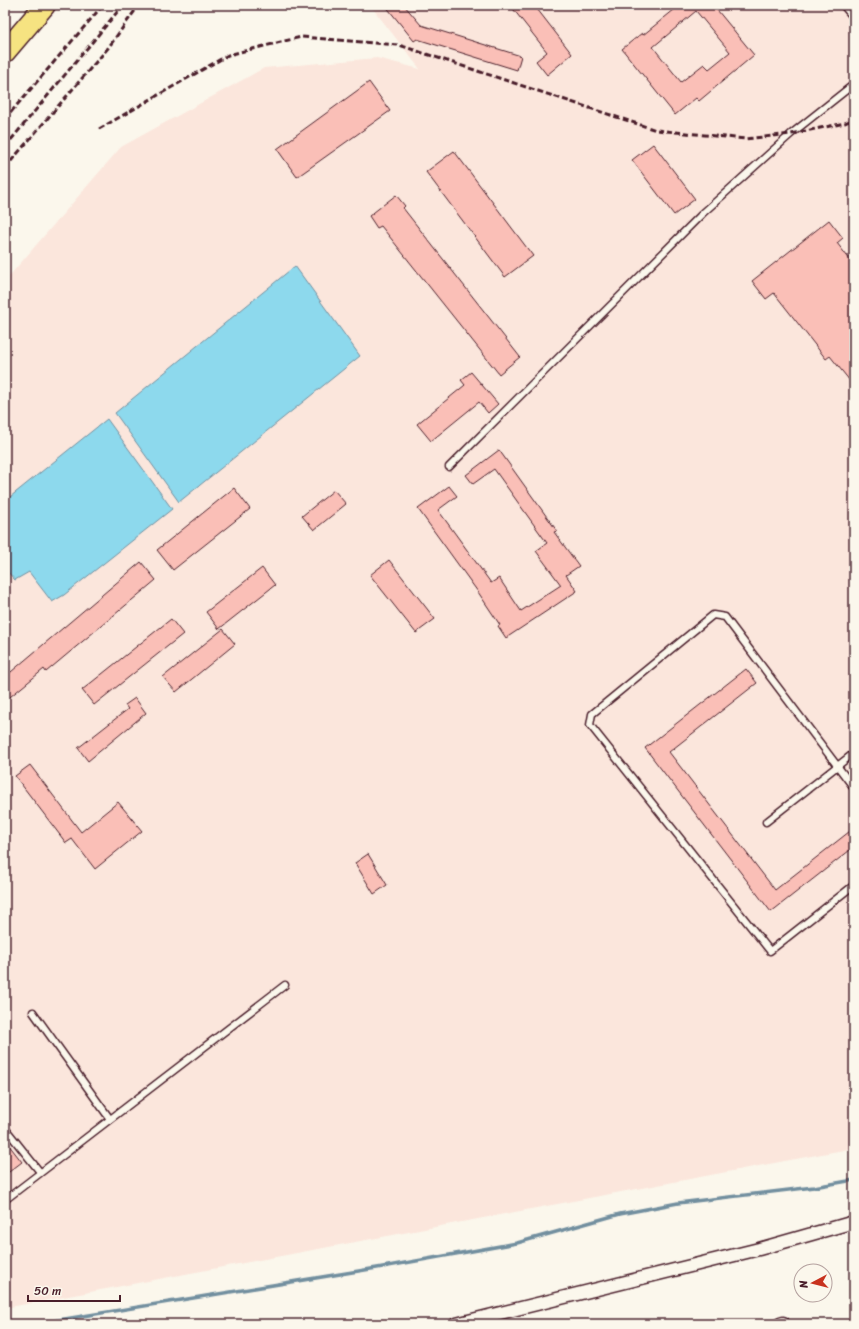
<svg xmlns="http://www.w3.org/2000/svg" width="859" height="1329" font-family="Sriracha,sans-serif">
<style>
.built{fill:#fbe6dc}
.water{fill:#8dd9ed;stroke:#728f9f}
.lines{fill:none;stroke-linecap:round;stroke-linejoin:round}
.stream{stroke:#728f9f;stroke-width:3.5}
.building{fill:#fabfb7;stroke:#4a1f2b;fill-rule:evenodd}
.lane-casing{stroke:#4a1f2b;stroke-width:9}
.street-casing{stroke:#4a1f2b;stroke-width:15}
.primary-casing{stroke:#4a1f2b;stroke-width:23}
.lane{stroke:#fbf7ec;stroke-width:6}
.street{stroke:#fbf7ec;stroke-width:12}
.primary{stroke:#f6e381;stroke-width:20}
.rail{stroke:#4a1f2b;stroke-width:3;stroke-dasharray:6 3;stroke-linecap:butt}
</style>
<rect width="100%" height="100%" fill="#fbf7ec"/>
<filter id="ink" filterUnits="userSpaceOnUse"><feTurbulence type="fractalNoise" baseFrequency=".025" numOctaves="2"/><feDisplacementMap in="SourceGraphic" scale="8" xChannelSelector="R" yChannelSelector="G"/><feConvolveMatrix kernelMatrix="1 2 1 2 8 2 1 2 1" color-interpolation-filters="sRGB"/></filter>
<g filter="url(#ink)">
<!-- built -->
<polygon class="built" points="370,5 854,5 854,1148 5,1308 5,281 121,147 264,68 377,58 420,69"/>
<!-- water -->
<g class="water">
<polygon points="295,266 360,356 179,502 115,413"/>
<polygon points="107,419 172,509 64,595 52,602 29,572 15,580 5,569 5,501"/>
</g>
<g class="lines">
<!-- stream -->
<polyline class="stream" points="34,1324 377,1268 517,1243 620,1214 678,1203 814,1187 854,1180"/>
</g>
<!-- building -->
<g class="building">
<polygon points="385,5 404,5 421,25 521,56 517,70 417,39 414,41"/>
<polygon points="510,5 534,5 572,54 547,75 536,61 547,52"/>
<path d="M680 5H713L754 55 699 101 696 98 675 115 622 49 642 33 643 35ZM696 11 730 52 709 69 704 64 681 82 653 47Z"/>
<polygon points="369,82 390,111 297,177 277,149"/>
<polygon points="653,144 695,199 674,215 632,160"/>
<polygon points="454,151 533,256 505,277 426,172"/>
<polygon points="396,195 405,206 403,208 520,357 499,374 381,226 377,228 369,216"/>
<polygon points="829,220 843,238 837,243 854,265 854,386 830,356 826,359 774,293 766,299 752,281"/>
<polygon points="471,372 498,404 488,413 479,402 431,441 417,424 465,385 461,380"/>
<polygon points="499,450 557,531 554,532 579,566 566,575 577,591 506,638 498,626 500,625 478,592 418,509 449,486 457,496 438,510 491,583 499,578 521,611 561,585 536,551 547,543 494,469 473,484 466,475"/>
<polygon points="234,488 250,509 173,570 157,550"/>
<polygon points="334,490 346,504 314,530 302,516"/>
<polygon points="389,560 435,619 416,633 370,575"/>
<polygon points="141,562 156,580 46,672 44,669 5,701 5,677"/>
<polygon points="262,568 275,585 219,629 206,612"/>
<polygon points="171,619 183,634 94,705 82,690"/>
<polygon points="223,629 235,644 176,692 163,677"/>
<polygon points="746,669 757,683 669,752 775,890 854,828 854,847 771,912 645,748"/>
<polygon points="135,698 146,713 88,761 78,748 128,709 125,705"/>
<polygon points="30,765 81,832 118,802 142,831 95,869 72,839 66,843 15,776"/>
<polygon points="368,854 387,885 374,894 355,863"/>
<polygon points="5,1140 22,1162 5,1175"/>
</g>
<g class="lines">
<defs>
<g id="lane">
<polyline points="843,5 854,18"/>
<polyline points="449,467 703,213 791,134 854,84"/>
<polyline points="854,788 725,617 713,615 592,714 590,725 770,951 854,885"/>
<polyline points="766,822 854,753"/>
<polyline points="33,1012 110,1119"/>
<polyline points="5,1128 40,1172"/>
<polyline points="5,1200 285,985"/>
</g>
<g id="street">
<polyline points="456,1324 759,1249 854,1222"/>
<polyline points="780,1324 783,1323"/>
</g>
<polyline id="primary" points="5,52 45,5"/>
</defs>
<!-- lane casing -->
<use href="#lane" class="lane-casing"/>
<!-- street casing -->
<use href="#street" class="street-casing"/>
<!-- primary casing -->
<use href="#primary" class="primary-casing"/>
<!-- lane -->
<use href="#lane" class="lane"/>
<!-- street -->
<use href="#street" class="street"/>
<!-- primary -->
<use href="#primary" class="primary"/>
<!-- rail -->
<g class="rail">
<polyline points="5,119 103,5"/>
<polyline points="99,129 228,55 301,37 399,45 656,130 745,139 791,134 845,123 854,119"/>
<polyline points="5,147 123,5"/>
<polyline points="5,168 108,48 139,5"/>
<polyline points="5,1151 7,1153"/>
</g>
</g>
</g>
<!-- margin -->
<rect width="859" height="1329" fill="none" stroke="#fbf7ec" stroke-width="20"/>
<rect x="10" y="10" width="839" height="1309" fill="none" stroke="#4a1f2b" stroke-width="1.5" filter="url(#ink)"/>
<!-- north arrow -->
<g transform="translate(813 1283) rotate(263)"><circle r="19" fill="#fbf7ec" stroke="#b4a19f"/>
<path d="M0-3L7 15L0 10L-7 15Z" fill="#c8321e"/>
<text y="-6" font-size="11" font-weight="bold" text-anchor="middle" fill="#4a1f2b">N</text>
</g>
<!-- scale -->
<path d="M28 1295v6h92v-6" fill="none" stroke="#4a1f2b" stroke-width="2"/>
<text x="34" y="1295" font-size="12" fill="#4a1f2b" stroke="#fbf7ec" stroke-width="3" paint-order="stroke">50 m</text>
</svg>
